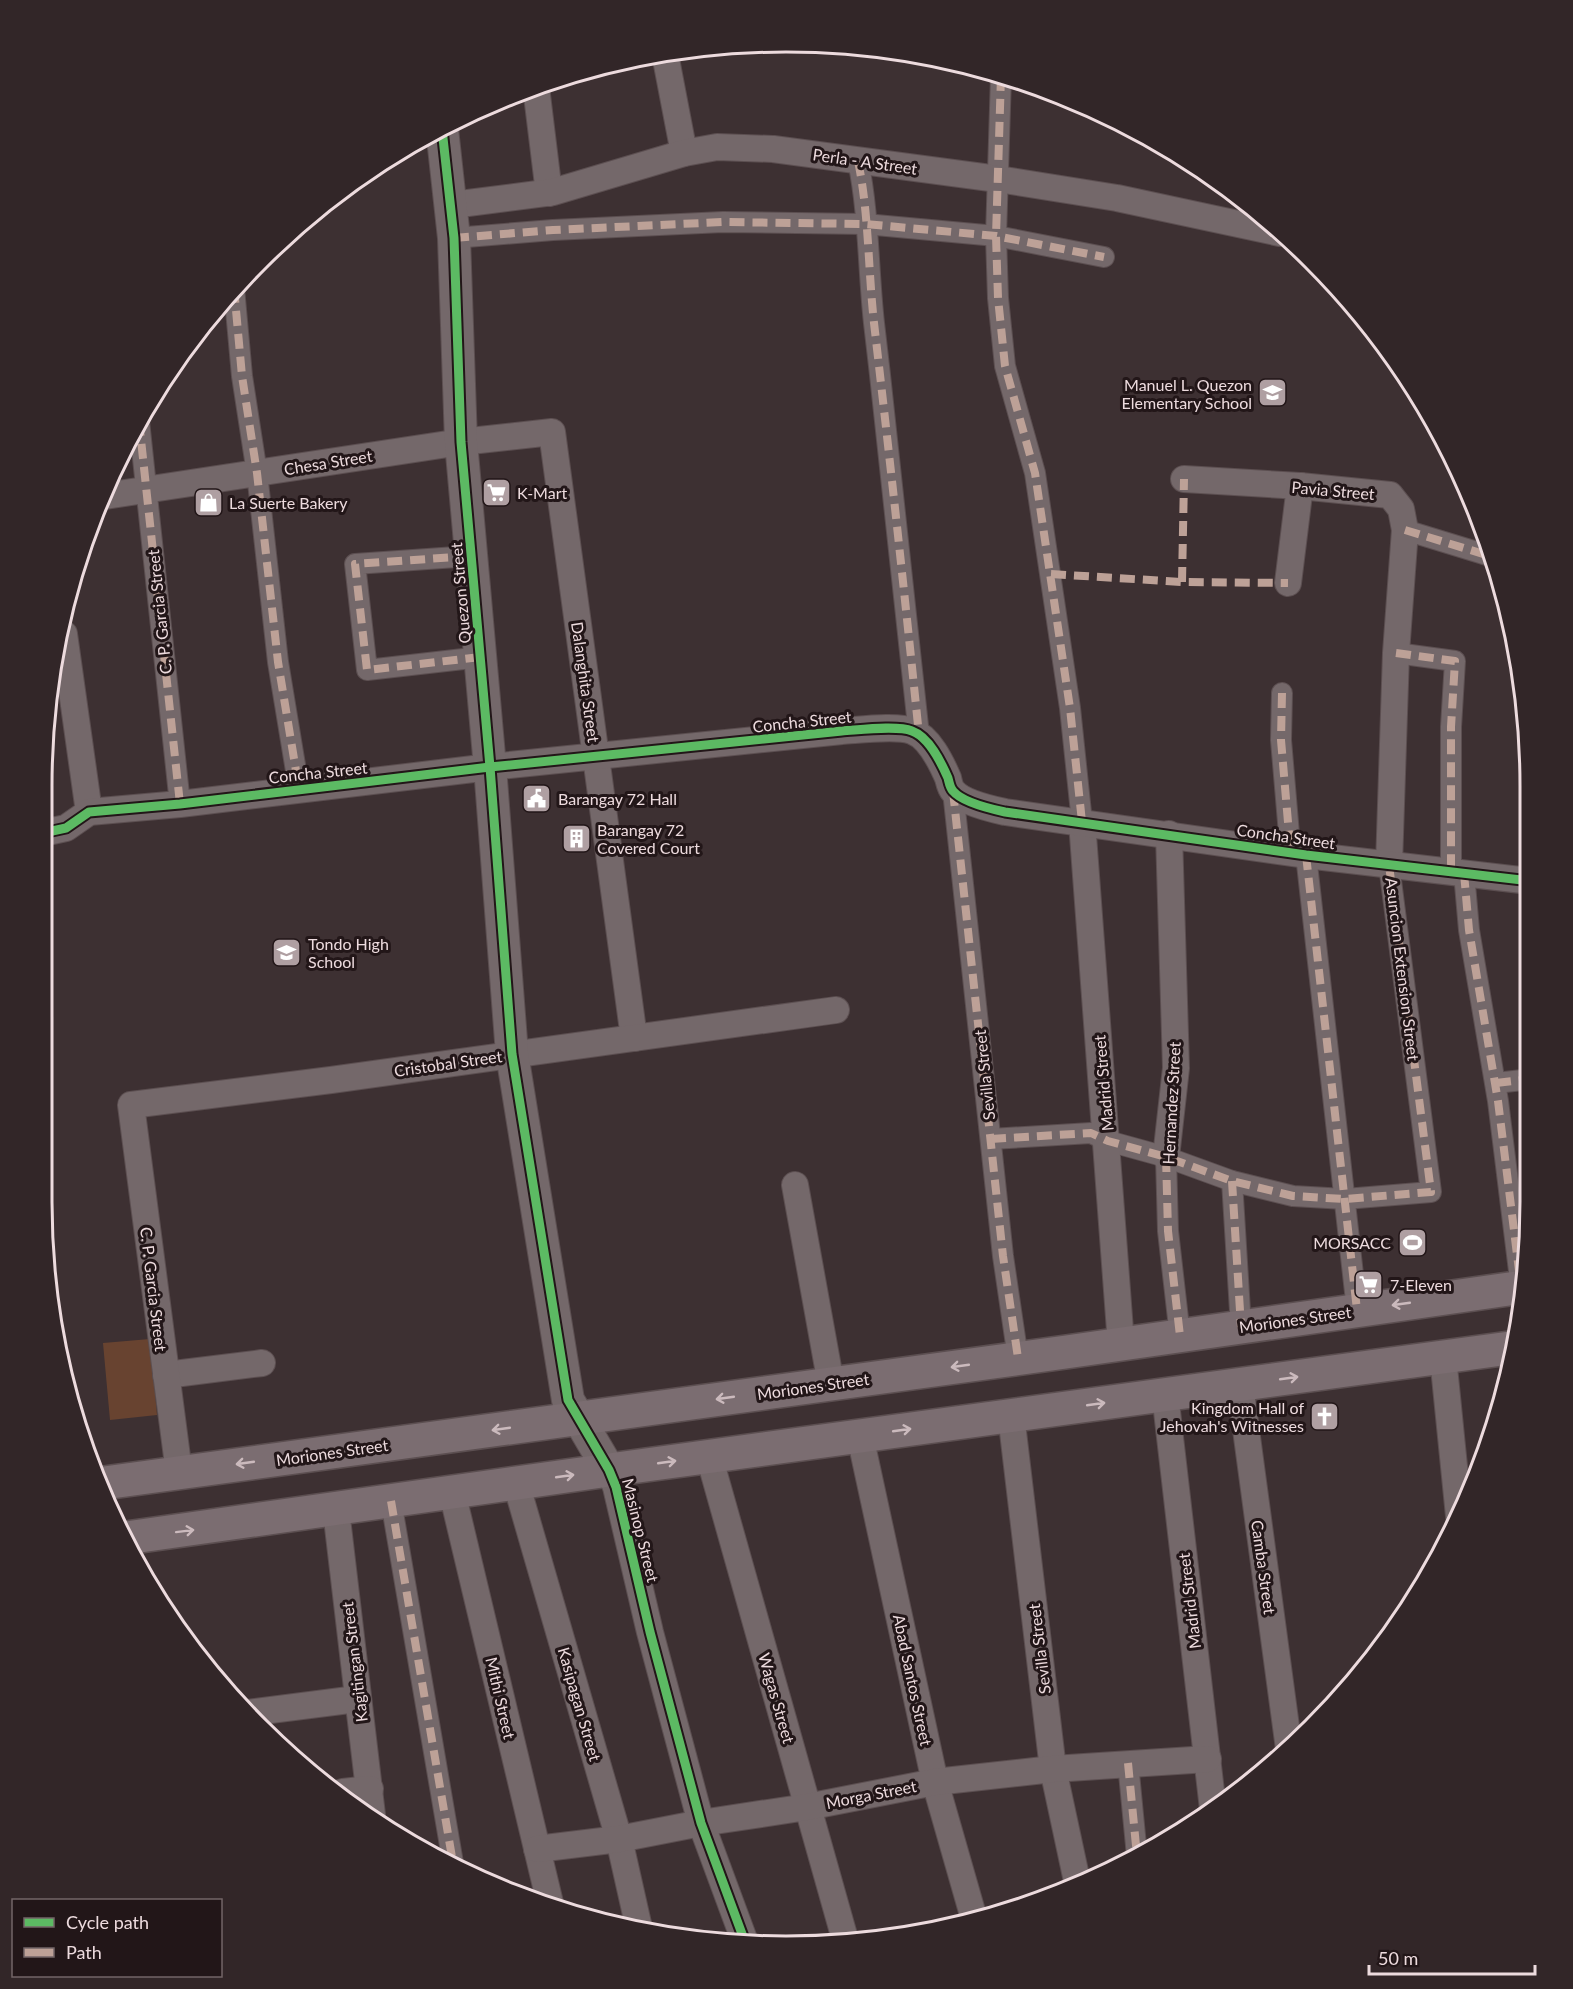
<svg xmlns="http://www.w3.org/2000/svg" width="1573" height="1989" font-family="Lato,sans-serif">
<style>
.green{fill:#684330}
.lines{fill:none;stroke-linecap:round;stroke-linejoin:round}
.pedestrian-casing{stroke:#5c4f51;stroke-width:22}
.minor-casing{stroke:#5c4f51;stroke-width:28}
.tertiary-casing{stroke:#5c4f51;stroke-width:34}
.secondary-casing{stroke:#5c4f51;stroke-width:36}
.pedestrian{stroke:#74686a;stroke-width:20}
.minor{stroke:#74686a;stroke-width:26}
.tertiary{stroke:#74686a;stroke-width:32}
.secondary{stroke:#7b6d71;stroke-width:33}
.quiet{stroke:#bda197;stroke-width:8;stroke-dasharray:15 8;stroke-linecap:butt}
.cycleway-casing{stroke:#221618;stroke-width:13}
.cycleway{stroke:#5cba63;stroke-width:9}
.oneway{stroke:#cbbabd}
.labels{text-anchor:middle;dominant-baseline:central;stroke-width:6;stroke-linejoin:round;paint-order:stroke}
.street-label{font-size:16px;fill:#eddbde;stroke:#221618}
.poi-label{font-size:16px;fill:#eddbde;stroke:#221618;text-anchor:start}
.rim{fill:none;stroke:#eddbde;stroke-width:3}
</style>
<rect width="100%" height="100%" fill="#3d3032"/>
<!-- green -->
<polygon class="green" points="150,1339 157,1415 110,1420 103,1343"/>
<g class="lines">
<defs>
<g id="pedestrian">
<polyline points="1001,76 996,236 998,298 1005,366 1035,473 1070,708 1082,822"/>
<path d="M858 161C869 213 868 269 874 323 890 460 905 597 919 735"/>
<polyline points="454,238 553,230 723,222 865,224 996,236 1104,257"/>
<polyline points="234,288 242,376 257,473 278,662 299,789"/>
<polyline points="139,421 180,804"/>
<polyline points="1405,530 1490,556"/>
<polyline points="471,556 355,564 367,670 481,657"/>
<polyline points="1396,653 1455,661 1451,727 1451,872"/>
<polyline points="1282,693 1281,740 1289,834 1288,853"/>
<polyline points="953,791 1003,1256 1018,1358"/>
<polyline points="1306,855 1357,1310"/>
<polyline points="1464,873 1469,930 1498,1101 1521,1287"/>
<polyline points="1496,1083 1531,1079"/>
<polyline points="991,1139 1091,1133 1108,1141 1166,1157 1232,1181 1293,1196 1345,1199 1431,1192 1389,865"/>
<polyline points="1166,1157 1168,1231 1180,1336"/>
<polyline points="1232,1181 1241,1327"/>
<polyline points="391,1501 453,1863"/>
<polyline points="1128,1763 1137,1856"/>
</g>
<g id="minor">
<polyline points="665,54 684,153"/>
<polyline points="536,87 549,193"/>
<polyline points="452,205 553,192 684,153 717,147 773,149 998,179 1117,198 1280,233"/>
<polyline points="1184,479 1300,486 1390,495 1401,509 1405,530 1396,653 1389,865"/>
<polyline points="105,496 461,442 552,432 634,1038"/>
<polyline points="1288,583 1300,486"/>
<polyline points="64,634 89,812"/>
<polyline points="1082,822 1121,1344"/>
<path d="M43 833 66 828 89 812 180 804 490 767 842 731C859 730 897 725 912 731 929 737 941 762 948 778 949 782 950 788 953 791 962 802 991 809 1005 812L1306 855 1530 881"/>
<polyline points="1166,1157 1176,1068 1169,834"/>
<polyline points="795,1185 831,1384"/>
<polyline points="1443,1357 1459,1516"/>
<polyline points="166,1375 262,1363"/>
<polyline points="1240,1385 1289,1749"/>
<polyline points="1165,1394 1213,1809"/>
<polyline points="1011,1415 1053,1769 1077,1881"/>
<polyline points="860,1436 935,1782 975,1922"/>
<polyline points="709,1456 845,1939"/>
<polyline points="609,1470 616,1487 650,1632 701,1823 745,1942"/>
<polyline points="179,1472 131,1105 331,1080 836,1010"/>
<polyline points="516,1483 619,1839 639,1928"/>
<polyline points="452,1492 550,1903"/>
<polyline points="336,1510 372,1815"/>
<polyline points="248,1713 357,1699"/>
<polyline points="343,1792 370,1789"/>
<polyline points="537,1849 619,1839 701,1823 807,1807 935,1782 1053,1769 1208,1759"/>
</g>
<polyline id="tertiary" points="442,129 454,238 461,442 490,767 512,1054 568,1400 609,1470"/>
<g id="secondary">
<polyline points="104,1483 1066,1352 1523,1287"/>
<polyline points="126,1538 609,1470 1517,1347"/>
</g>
</defs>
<!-- pedestrian casing -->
<use href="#pedestrian" class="pedestrian-casing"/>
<!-- minor casing -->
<use href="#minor" class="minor-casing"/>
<!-- tertiary casing -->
<use href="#tertiary" class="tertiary-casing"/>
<!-- secondary casing -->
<use href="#secondary" class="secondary-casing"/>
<!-- pedestrian -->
<use href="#pedestrian" class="pedestrian"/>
<!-- minor -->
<use href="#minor" class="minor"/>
<!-- tertiary -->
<use href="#tertiary" class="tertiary"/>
<!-- secondary -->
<use href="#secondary" class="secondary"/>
<!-- quiet -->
<g class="quiet">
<polyline points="1001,76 996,236 998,298 1005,366 1035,473 1070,708 1082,822"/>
<path d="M858 161C869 213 868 269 874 323 890 460 905 597 919 735"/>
<polyline points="454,238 553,230 723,222 865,224 996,236 1104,257"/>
<polyline points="234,288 242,376 257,473 278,662 299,789"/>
<polyline points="139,421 180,804"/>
<polyline points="1405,530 1490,556"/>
<polyline points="471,556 355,564 367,670 481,657"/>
<polyline points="1051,574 1182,582 1288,583"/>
<polyline points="1182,582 1184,479"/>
<polyline points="1396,653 1455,661 1451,727 1451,872"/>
<polyline points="1282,693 1281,740 1289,834 1288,853"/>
<polyline points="953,791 1003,1256 1018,1358"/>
<polyline points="1306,855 1357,1310"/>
<polyline points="1464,873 1469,930 1498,1101 1521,1287"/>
<polyline points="1496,1083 1531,1079"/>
<polyline points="991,1139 1091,1133 1108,1141 1166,1157 1232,1181 1293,1196 1345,1199 1431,1192 1389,865"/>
<polyline points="1166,1157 1168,1231 1180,1336"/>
<polyline points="1232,1181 1241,1327"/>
<polyline points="391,1501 453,1863"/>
<polyline points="1128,1763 1137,1856"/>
</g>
<defs>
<g id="cycleway">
<polyline points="442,129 454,238 461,442 490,767 512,1054 568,1400 609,1470 616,1487 650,1632 701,1823 745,1942"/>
<path d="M43 833 66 828 89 812 180 804 490 767 842 731C859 730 897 725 912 731 929 737 941 762 948 778 949 782 950 788 953 791 962 802 991 809 1005 812L1306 855 1530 881"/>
</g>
</defs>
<!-- cycleway casing -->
<use href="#cycleway" class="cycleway-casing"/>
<!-- cycleway -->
<use href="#cycleway" class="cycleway"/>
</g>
<!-- one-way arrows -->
<defs><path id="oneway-shaft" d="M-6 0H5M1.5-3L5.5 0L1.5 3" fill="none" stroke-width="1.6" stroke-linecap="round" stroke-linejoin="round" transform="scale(1.5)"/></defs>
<g class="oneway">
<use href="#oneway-shaft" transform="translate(1401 1304) rotate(172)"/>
<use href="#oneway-shaft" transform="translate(960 1366) rotate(172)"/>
<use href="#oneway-shaft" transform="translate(1289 1378) rotate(-8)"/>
<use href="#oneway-shaft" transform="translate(725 1398) rotate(172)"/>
<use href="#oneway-shaft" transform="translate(1096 1404) rotate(-8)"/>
<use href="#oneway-shaft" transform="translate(501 1429) rotate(172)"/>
<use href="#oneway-shaft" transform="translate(902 1430) rotate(-8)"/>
<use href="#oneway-shaft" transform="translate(667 1462) rotate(-8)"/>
<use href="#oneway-shaft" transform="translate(245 1463) rotate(172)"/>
<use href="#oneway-shaft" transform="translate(565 1476) rotate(-8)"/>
<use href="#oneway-shaft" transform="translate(185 1531) rotate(-7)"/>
</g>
<!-- icons -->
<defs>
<symbol id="school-square" viewBox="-11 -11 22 22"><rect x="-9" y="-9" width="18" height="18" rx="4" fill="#af9fa2" stroke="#221618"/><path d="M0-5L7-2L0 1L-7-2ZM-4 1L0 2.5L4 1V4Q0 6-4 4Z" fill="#fff"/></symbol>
<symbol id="supermarket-square" viewBox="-11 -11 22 22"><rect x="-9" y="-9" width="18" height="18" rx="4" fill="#af9fa2" stroke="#221618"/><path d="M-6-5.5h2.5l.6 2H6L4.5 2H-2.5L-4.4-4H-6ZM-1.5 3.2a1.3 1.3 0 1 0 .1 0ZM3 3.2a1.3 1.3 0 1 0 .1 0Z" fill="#fff"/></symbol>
<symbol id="shop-square" viewBox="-11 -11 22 22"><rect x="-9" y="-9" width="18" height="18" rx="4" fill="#af9fa2" stroke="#221618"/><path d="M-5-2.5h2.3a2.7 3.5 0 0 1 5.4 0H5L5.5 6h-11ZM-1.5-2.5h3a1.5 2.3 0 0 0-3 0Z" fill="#fff"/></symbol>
<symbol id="civic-square" viewBox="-11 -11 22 22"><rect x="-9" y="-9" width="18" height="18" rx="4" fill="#af9fa2" stroke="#221618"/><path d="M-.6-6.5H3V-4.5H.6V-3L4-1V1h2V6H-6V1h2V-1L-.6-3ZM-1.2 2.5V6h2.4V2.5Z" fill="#fff"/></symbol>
<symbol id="building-square" viewBox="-11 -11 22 22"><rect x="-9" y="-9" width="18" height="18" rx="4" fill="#af9fa2" stroke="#221618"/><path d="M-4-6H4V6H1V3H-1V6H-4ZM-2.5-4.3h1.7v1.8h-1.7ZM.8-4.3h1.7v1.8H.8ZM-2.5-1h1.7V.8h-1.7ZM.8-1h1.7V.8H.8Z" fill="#fff"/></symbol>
<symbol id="stadium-square" viewBox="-11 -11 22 22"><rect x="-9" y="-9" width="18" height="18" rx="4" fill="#af9fa2" stroke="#221618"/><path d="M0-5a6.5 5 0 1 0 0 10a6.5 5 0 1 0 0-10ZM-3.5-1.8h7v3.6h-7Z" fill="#fff"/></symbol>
<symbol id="church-square" viewBox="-11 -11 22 22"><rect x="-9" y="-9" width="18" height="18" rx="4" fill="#af9fa2" stroke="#221618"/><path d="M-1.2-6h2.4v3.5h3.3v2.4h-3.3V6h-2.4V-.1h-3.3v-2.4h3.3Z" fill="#fff"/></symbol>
</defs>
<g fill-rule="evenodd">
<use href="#school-square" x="1256" y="376" width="33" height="33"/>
<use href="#supermarket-square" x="480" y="476" width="33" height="33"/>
<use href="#shop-square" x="192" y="486" width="33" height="33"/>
<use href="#civic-square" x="520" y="782" width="33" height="33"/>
<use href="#building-square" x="560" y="822" width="33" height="33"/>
<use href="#school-square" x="270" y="936" width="33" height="33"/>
<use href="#stadium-square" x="1396" y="1226" width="33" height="33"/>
<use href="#supermarket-square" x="1352" y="1268" width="33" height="33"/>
<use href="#church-square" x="1308" y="1400" width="33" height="33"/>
</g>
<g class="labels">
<!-- street labels -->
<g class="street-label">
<text transform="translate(865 161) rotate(8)">Perla - A Street</text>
<text transform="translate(328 462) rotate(-9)">Chesa Street</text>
<text transform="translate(1333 490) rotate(5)">Pavia Street</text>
<text transform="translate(460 593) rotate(-95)">Quezon Street</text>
<text transform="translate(159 612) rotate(-96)">C. P. Garcia Street</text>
<text transform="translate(586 682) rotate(82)">Dalanghita Street</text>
<text transform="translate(802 721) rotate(-6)">Concha Street</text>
<text transform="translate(318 772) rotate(-6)">Concha Street</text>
<text transform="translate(1286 836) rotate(8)">Concha Street</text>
<text transform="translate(1403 969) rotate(83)">Asuncion Extension Street</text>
<text transform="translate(448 1063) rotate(-8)">Cristobal Street</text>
<text transform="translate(984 1075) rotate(-96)">Sevilla Street</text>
<text transform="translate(1103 1083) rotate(-95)">Madrid Street</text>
<text transform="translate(1171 1103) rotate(-87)">Hernandez Street</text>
<text transform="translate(154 1289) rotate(83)">C. P. Garcia Street</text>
<text transform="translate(1295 1319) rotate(-8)">Moriones Street</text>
<text transform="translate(813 1386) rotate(-8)">Moriones Street</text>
<text transform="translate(332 1452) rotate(-8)">Moriones Street</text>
<text transform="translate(641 1530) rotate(76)">Masinop Street</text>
<text transform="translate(1264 1567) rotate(82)">Camba Street</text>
<text transform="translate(1189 1601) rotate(-97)">Madrid Street</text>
<text transform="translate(1039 1649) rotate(-97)">Sevilla Street</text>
<text transform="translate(354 1662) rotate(-97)">Kagitingan Street</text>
<text transform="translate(913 1680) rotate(78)">Abad Santos Street</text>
<text transform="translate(501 1698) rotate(77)">Mithi Street</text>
<text transform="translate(777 1698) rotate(74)">Wagas Street</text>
<text transform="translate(580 1704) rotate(74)">Kasipagan Street</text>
<text transform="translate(871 1794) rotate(-11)">Morga Street</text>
</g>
<!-- poi labels -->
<g class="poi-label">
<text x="1252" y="384" text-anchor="end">Manuel L. Quezon<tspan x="1252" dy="18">Elementary School</tspan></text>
<text x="517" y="492">K-Mart</text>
<text x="229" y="502">La Suerte Bakery</text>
<text x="558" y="798">Barangay 72 Hall</text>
<text x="597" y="829">Barangay 72<tspan x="597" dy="18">Covered Court</tspan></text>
<text x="308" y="943">Tondo High<tspan x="308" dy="18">School</tspan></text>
<text x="1391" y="1242" text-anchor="end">MORSACC</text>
<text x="1390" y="1284">7-Eleven</text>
<text x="1304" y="1407" text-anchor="end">Kingdom Hall of<tspan x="1304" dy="18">Jehovah's Witnesses</tspan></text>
</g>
</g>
<!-- crop -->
<path d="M0 0H1573V1989H0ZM786 52H786A734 734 0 0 1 1520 786V1202A734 734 0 0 1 786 1936H786A734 734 0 0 1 52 1202V786A734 734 0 0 1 786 52Z" fill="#322628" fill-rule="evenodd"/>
<path class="rim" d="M786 52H786A734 734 0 0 1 1520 786V1202A734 734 0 0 1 786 1936H786A734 734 0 0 1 52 1202V786A734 734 0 0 1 786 52Z"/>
<!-- legend -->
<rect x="12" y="1899" width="210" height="78" fill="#221618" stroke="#736567" stroke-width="1.5"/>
<rect x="24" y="1918" width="30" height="9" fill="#5cba63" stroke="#736567" stroke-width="1.5"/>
<text x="66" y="1929" font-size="18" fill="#eddbde">Cycle path</text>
<rect x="24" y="1948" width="30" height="9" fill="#bda197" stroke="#736567" stroke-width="1.5"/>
<text x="66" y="1959" font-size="18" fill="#eddbde">Path</text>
<!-- scale -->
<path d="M1369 1965v9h166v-9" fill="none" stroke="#eddbde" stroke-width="3"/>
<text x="1378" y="1965" font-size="18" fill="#eddbde" stroke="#221618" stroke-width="4.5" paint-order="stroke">50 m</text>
</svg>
